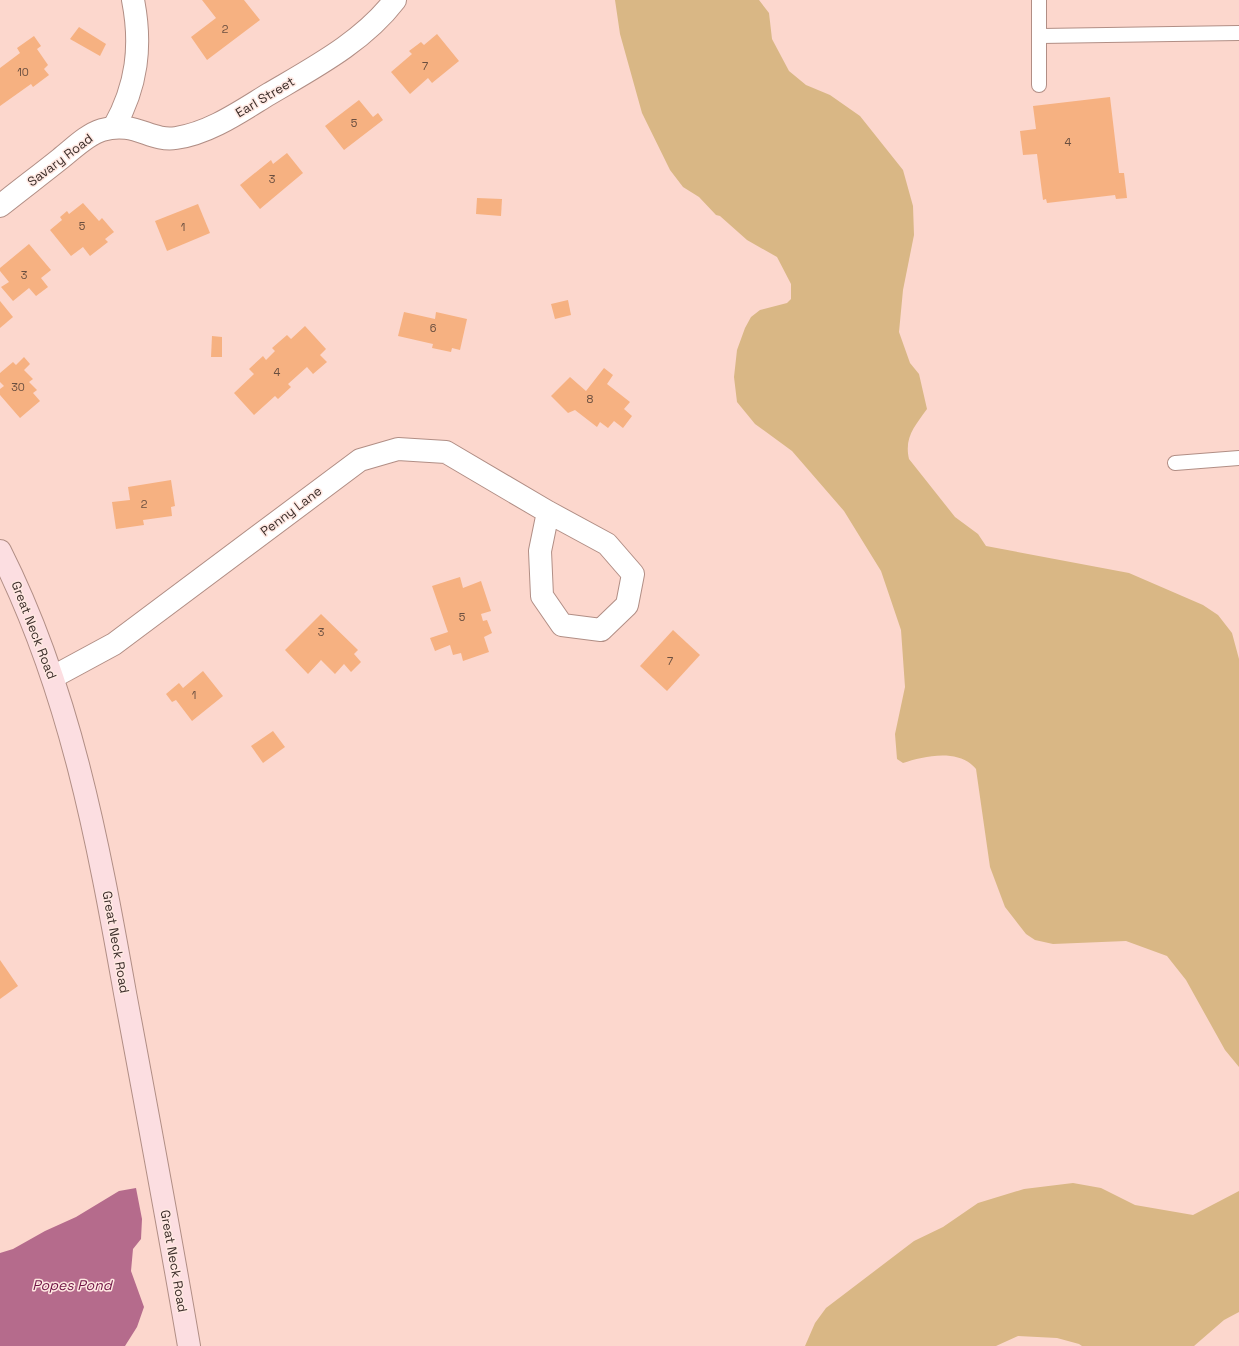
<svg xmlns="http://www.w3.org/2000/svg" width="1239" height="1346" font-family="'Space Grotesk',sans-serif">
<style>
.green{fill:#d9b785}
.water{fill:#b56b8c}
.building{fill:#f6b181}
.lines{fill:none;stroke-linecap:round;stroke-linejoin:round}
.lane-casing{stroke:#b18e85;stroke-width:16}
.street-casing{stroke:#b18e85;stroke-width:24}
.secondary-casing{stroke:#b18e85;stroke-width:24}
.lane{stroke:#fff;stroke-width:14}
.street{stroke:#fff;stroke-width:22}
.secondary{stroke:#fcdee1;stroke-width:22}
.labels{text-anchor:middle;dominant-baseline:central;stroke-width:3;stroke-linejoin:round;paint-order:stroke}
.number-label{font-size:11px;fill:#6a4f40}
.street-label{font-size:13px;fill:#3c2e2a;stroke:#ffe8e2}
.water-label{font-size:14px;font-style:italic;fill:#701546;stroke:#ffe8e2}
</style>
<rect width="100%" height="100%" fill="#fcd7cd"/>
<!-- green -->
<g class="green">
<path d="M615 0H759L769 13 772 39 789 71 806 85 830 95 860 116 903 170 913 206 914 235 903 290 899 332 910 363 919 374 927 409C915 426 904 437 909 459L955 517 978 534 986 546 1129 573 1203 605 1218 615 1232 633 1239 659V1067L1225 1050 1186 980 1167 956 1126 941 1053 944 1035 940 1026 934 1005 907 990 867 976 769C959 748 924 756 903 763L897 759 895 734 905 687 901 630 881 571 844 511 792 451 755 424 737 402 734 377 737 350 745 328 751 317 760 310 787 303 791 299V284L777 257 747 240 720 216 716 215 699 197 683 187 670 170 642 113 620 34Z"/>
<polygon points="1073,1183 1101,1188 1135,1205 1193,1215 1239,1191 1239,1312 1224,1320 1194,1346 1082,1346 1079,1344 1057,1338 1018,1336 996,1346 805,1346 815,1323 826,1308 914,1241 943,1227 978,1203 1024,1189"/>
</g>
<!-- water -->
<polygon class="water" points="136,1188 142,1219 141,1239 133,1249 131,1271 144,1307 137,1327 125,1346 0,1346 0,1253 13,1249 45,1231 76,1217 119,1191"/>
<!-- building -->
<g class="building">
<polygon points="202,0 244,0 260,20 207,60 191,37 216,18"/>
<polygon points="79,27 106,44 100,56 70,39"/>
<polygon points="437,34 459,61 432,83 428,78 410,94 391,72 412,54 409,51 421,42 424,45"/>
<polygon points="34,36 41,46 37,49 48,65 44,69 49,75 33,87 31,84 0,106 0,68 20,53 17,48"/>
<polygon points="1110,97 1119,173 1124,173 1127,198 1116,199 1115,195 1047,203 1046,199 1043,200 1037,154 1023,155 1020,131 1036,129 1033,106"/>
<polygon points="359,100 373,117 378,113 383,120 344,150 325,126"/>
<polygon points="287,153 303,173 260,209 240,185 271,160 273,164"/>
<polygon points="477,198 502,199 501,216 476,214"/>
<polygon points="83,203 99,221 102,218 114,232 105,239 108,242 90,256 83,247 71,256 50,230 62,220 60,217 67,211 69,214"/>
<polygon points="198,204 210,233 167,251 155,221"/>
<polygon points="29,244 51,270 41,278 48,287 36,296 29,288 13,301 1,287 9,282 0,271 0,268"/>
<polygon points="568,300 571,315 555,319 551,304"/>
<polygon points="0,301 13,317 0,328"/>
<polygon points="404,312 435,319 436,312 467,319 460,350 452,348 451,352 432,348 433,344 398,336"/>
<polygon points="305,326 326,349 320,355 327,362 313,374 307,367 288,384 291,387 278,399 275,396 254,415 234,393 254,374 249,369 263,356 266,360 275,351 272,348 287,335 291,339"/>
<polygon points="212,336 222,337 222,357 211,357"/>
<polygon points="24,357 30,364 24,370 33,379 29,382 37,390 33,393 40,401 20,418 0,395 0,389 4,386 0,382 0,373 13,362 16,365"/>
<polygon points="604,368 613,375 607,384 630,402 624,409 632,416 623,428 614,421 608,428 600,422 597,427 575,410 568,413 551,396 570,377 586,391"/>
<polygon points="171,480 175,506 171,507 172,516 143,520 144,525 116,529 112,502 130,500 128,487"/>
<polygon points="460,577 463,588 481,581 491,611 481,614 483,621 487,620 492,633 484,637 489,652 463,661 461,653 453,655 450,645 435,651 430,638 448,632 432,586"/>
<polygon points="321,614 358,650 354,654 361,662 351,672 344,664 335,674 321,660 308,674 285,650"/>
<polygon points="673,630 700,655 667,691 640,666"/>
<polygon points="203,671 223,696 192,721 176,700 172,702 166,694 179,683 183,688"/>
<polygon points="273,731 285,747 263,763 251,746"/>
<polygon points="0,960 18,986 0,999"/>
</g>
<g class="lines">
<defs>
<g id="lane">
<polyline points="1039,0 1039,85"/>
<polyline points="1041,36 1239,33"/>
<polyline points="1175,463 1239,458"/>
</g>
<g id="street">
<path d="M114 127C137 86 142 46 133 0"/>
<path d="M0 206C20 190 40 175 60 159 73 149 86 135 102 130 135 120 150 142 176 138 210 133 241 111 269 94 313 68 363 42 395 0"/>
<polyline points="53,677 114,644 360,460 398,449 446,452 548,512 607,544 633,574 627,605 601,630 562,625 542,596 540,551 548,512"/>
</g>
<path id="secondary" d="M0 551C70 690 98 841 125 993 147 1111 169 1228 189 1346"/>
</defs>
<!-- lane casing -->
<use href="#lane" class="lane-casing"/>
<!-- street casing -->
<use href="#street" class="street-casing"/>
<!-- secondary casing -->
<use href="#secondary" class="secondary-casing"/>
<!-- lane -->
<use href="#lane" class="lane"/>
<!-- street -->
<use href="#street" class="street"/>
<!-- secondary -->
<use href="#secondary" class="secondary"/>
</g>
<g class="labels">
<!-- number labels -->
<g class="number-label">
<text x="225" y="29">2</text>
<text x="425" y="66">7</text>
<text x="23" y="72">10</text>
<text x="354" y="123">5</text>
<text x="1068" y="142">4</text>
<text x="272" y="179">3</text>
<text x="82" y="226">5</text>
<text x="183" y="227">1</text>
<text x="24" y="275">3</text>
<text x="433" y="328">6</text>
<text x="277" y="372">4</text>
<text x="18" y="387">30</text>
<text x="590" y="399">8</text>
<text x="144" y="504">2</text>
<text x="462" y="617">5</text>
<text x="321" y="632">3</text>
<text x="670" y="661">7</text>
<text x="194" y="695">1</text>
</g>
<!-- street labels -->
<g class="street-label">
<text transform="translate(265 97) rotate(-31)">Earl Street</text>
<text transform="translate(60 160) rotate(-37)">Savary Road</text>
<text transform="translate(291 511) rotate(-37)">Penny Lane</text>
<text transform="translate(34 630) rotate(69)">Great Neck Road</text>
<text transform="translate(116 942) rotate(80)">Great Neck Road</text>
<text transform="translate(174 1261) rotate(80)">Great Neck Road</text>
</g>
<!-- water labels -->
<g class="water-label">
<text x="72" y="1285">Popes Pond</text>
</g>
</g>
</svg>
